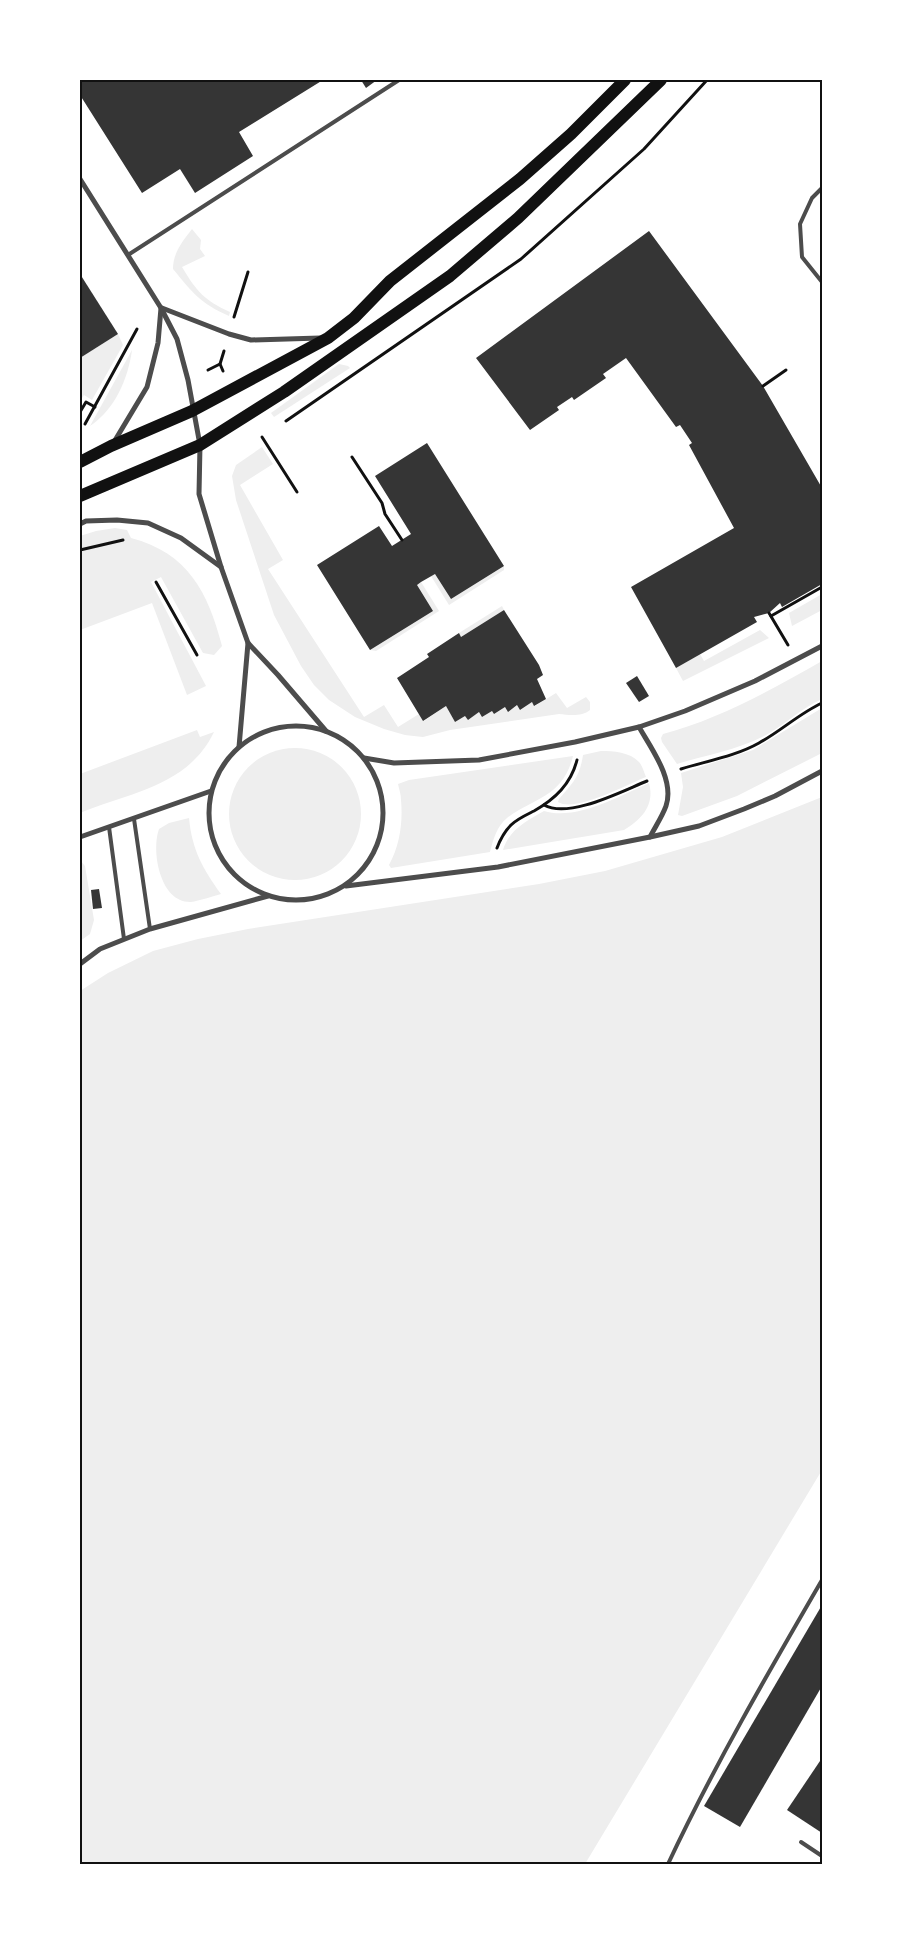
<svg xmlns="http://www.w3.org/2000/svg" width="902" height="1944" font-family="'Public Sans',sans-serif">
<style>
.green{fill:#eee}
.building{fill:#353535}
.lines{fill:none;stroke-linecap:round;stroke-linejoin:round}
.path{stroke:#111;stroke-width:3}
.service{stroke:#4c4c4c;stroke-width:4}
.minor{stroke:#4c4c4c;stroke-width:5}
.primary{stroke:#111;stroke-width:12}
.neatline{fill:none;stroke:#111;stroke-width:2}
</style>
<rect width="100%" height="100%" fill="#fff"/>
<!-- green -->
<g class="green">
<path d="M192 229 201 240 200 249 205 256 182 267C197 292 204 300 230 312L229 316C200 303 193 293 173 269 173 253 182 242 192 229Z"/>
<polygon points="118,334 123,345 92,400 84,395 80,401 80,358"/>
<path d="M132 350C128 379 115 409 90 426Z"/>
<polygon points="339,364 348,366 350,368 274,417 271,413"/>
<path d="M262 447 273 464 240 485 283 560 268 569 364 717 384 705 398 727 419 714 424 721 446 706 455 722 465 716 468 719 479 712 482 717 492 711 494 714 505 707 508 711 517 705 521 710 532 702 535 706 556 693 567 708 586 697 590 702V710C582 717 569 715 559 714L450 730 423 737 405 735 384 729 355 717 329 700 314 685 301 666 274 615 236 500 232 476 236 465Z"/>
<path d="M115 528 127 530 131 538C188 553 208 592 222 646L214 655 203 653 161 577 151 582 206 686 187 695 152 603 80 630V536L96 531Z"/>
<polygon points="504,566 504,570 449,605 431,576 435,574 451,599"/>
<polygon points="421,582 439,611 376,651 370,650 417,585"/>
<polygon points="822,594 822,610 792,626 789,613"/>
<polygon points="502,606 504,610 461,637 459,633"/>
<polygon points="760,630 769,638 683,681 676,668 700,654 704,661"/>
<path d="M822 661V699C801 708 786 724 766 735 738 750 707 755 677 764L662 742 661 738 663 734C719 719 771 690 822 661Z"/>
<polygon points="822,708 822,753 737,796 682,816 678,815 683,787 681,773 753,750"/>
<path d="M197 730 200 737 214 732C188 786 131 792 80 813V774Z"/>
<circle cx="295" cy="814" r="66"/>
<path d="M601 751C613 751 630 752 639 762 642 765 644 772 646 777 628 784 575 813 558 802L559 799C573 783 580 776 583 755Z"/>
<path d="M573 756C563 797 535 797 507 818 497 826 493 840 490 852L391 868 389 865C400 845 403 822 401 800 401 794 399 789 398 784L409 780Z"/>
<path d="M649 783C655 805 642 819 624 830L503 850C509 830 526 821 544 811 576 821 620 796 649 783Z"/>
<polygon points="822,797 822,1470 585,1864 80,1864 80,991 108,973 153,951 198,939 248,929 539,884 605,871 722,837"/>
<path d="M189 818C192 850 203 869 221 894 213 896 199 901 191 902 160 903 151 851 159 829L169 823Z"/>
<polygon points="80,860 85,866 94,920 90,934 80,941"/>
</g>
<!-- building -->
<g class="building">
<polygon points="80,80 323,80 239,132 253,156 195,193 180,169 142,193 80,95"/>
<polygon points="361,80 377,80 366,88"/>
<polygon points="649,231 763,386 822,488 822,584 782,607 780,603 769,613 754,617 757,622 676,668 631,587 734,528 689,445 692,443 680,425 676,427 626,358 603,374 606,378 574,400 572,397 557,407 559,410 530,430 476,358"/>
<polygon points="80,274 118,334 80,358"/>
<polygon points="427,443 504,566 451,599 435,574 421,582 417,585 433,611 370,650 317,565 379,526 392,546 411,534 375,476"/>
<polygon points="504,610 539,665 543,675 537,679 546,699 534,706 532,702 520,710 517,705 508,712 505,707 494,714 492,711 482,717 479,712 468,720 465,716 455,722 446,706 423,721 397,678 429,657 427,654 459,633 461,637"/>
<polygon points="637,676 649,696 639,702 626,683"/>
<polygon points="99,889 102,908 93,909 91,890"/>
<polygon points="822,1605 822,1686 740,1827 704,1806"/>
<polygon points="822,1758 822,1833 787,1810"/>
</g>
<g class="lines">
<!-- path -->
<g class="path">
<polyline points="234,317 248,272"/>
<polyline points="208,370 220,364"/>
<polyline points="223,371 220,364 224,351"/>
<polyline points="763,386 786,370"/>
<polyline points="80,412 86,402 95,407"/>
<polyline points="286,421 521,259 644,149 707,80"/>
<polyline points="85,424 137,329"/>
<polyline points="262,437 297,492"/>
<polyline points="352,457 382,503 385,514 402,540"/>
<polyline points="80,550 123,540"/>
<polyline points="156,582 197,655"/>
<polyline points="769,613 788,645"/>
<polyline points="771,616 822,587"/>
<path d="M681 769C707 761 736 756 759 743 781 731 800 713 822 703"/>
<path d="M544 805C569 819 622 791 647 781"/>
<path d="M497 848C500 840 504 832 511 825 517 819 526 815 534 811 555 799 571 784 577 760"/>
</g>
<!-- service -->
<g class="service">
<polyline points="822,188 812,198 800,224 802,257 822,282"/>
<polyline points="128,255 399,80"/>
<polyline points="134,819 150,929"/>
<polyline points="109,827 124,939"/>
<polyline points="801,1842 822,1856"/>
<path d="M668 1864C714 1766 768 1673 822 1580"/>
</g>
<!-- minor -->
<g class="minor">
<polyline points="80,179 161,308 177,339 188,380 200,445 199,494 221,567 248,643 278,675 326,731"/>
<polyline points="162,308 229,334 251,340 320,338"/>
<polyline points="114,442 147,387 158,343 161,308"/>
<polyline points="80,524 86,521 117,520 148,523 181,538 221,567"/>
<circle cx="296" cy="813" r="87"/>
<path d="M639 727C651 748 675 780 666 806 662 817 655 827 650 837"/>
<polyline points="239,747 248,643"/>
<polyline points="364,758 394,763 479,760 575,742 639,727 685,711 755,681 822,646"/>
<polyline points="80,837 211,791"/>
<polyline points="346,886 498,867 650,837 699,826 744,809 775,796 822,771"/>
<polyline points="80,964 100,949 150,929 268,896"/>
</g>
<!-- primary -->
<g class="primary">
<polyline points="80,462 111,446 192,411 328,338 354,318 390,281 520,179 571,134 625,80"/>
<polyline points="80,496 200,445 284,392 450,276 518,218 661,80"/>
</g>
</g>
<!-- border -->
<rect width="902" height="1944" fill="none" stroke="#ffffff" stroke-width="162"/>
<rect x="81" y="81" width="740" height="1782" class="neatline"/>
</svg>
